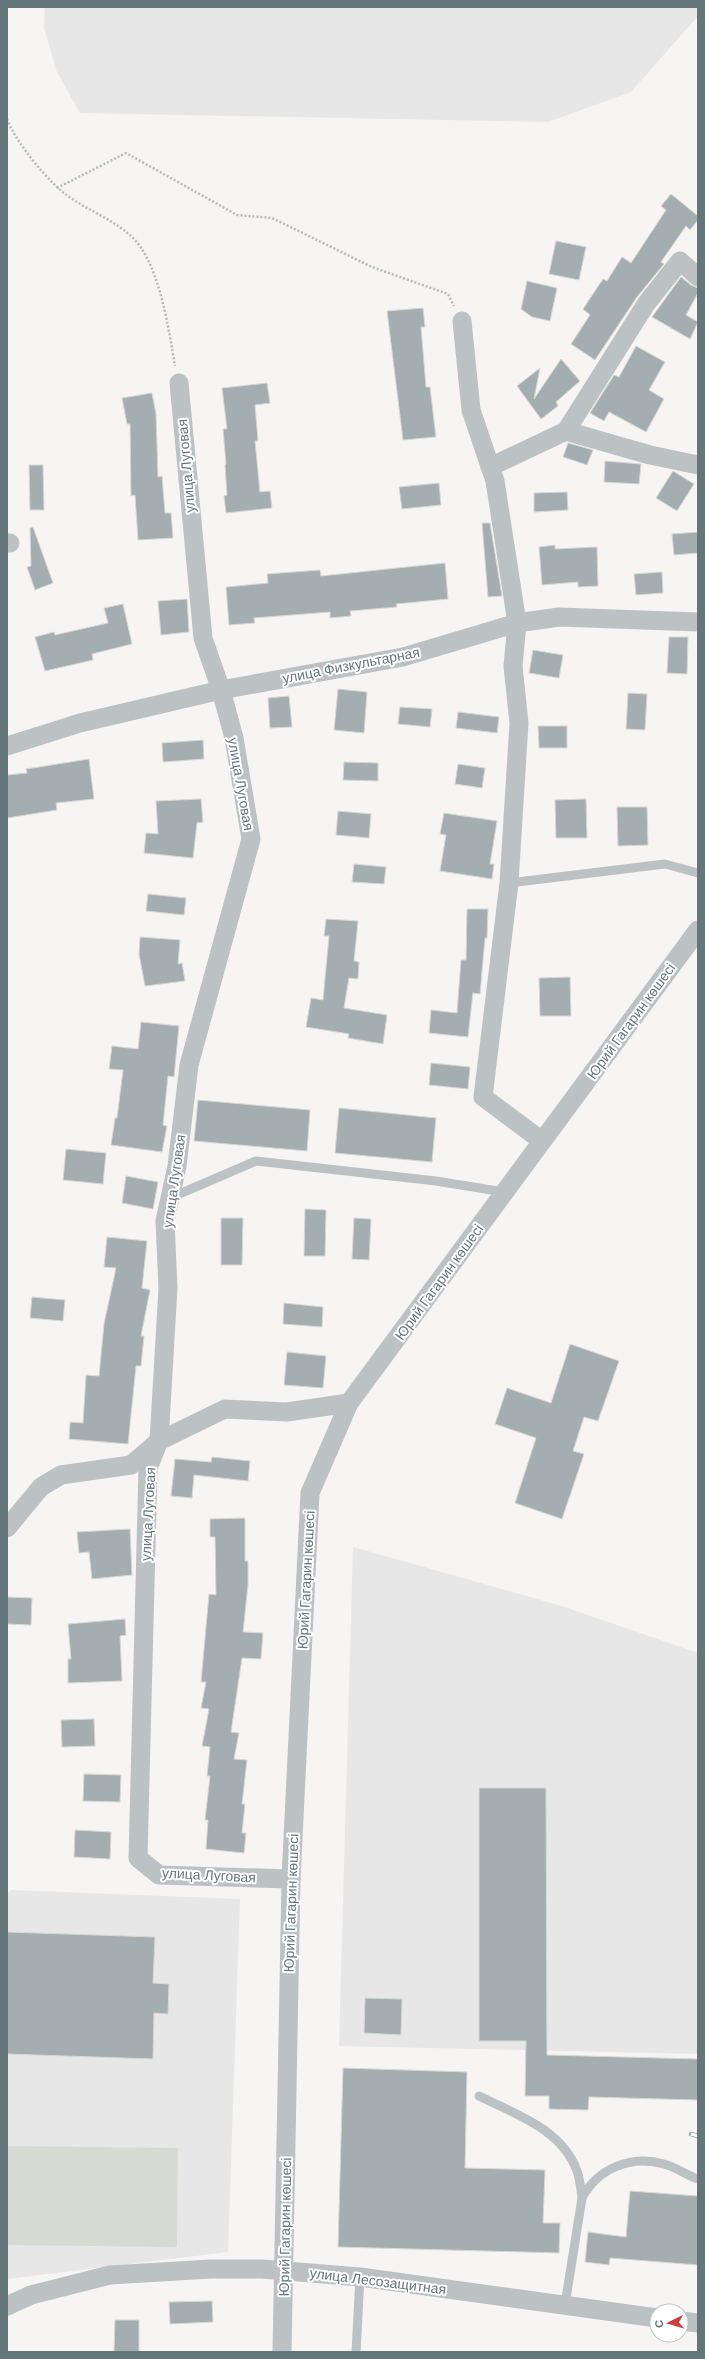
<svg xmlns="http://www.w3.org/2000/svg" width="705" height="2359" font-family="Helvetica,sans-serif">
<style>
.built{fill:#e7e7e7}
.green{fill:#d7dad3}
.building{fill:#a4adb0;stroke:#d8d7d6}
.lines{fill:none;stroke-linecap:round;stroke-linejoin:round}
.path{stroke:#b6babc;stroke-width:2.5;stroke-dasharray:2 2;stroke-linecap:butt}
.service{stroke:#bcc1c3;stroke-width:9}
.minor{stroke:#bcc1c3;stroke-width:19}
.rail-casing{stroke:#9ca5a7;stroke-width:4.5}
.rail{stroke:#fff;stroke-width:3;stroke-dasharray:9;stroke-linecap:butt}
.labels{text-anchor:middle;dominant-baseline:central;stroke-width:4;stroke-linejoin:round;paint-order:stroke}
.street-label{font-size:14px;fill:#65767b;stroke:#fff}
</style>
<rect width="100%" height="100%" fill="#f6f5f3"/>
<!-- built -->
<g class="built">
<polygon points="45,7 698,7 698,16 631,92 548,122 80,113 57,72 44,28"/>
<polygon points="353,1547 562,1606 698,1653 698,2054 339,2046"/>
<polygon points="11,1890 240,1899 228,2252 7,2279 7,1894"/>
</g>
<!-- green -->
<polygon class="green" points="7,2146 178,2148 177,2247 7,2245"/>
<!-- building -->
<g class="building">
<polygon points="671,194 698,216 698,220 690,230 686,226 661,262 664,264 637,297 595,360 571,344 590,315 583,309 603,279 607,281 622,257 631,263 666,210 661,206"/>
<polygon points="556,241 586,247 579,280 549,274"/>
<polygon points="681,277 691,285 698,288 698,293 686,315 698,322 690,339 652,317"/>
<polygon points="527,281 557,288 550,321 532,317 521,309"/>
<polygon points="423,308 425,327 421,327 426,387 430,387 436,437 403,440 387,311"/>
<polygon points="636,346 665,362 649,390 664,399 646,432 609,412 604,421 590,413 614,375 619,377"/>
<polygon points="561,359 580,381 556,402 558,406 541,419 517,386 540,368 534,399"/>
<polygon points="267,383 270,403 255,405 258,441 255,441 260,492 270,491 272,508 226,513 224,496 227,495 225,465 226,464 223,429 227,429 222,388"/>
<polygon points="152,393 156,414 158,477 162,476 165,513 171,513 173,538 138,540 135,495 131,496 130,424 127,424 122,398"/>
<polygon points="568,443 593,450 587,465 563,457"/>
<polygon points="605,461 641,464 639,484 604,482"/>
<polygon points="29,465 43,465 44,510 30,510"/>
<polygon points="673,471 694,484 677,511 656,498"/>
<polygon points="439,483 441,505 402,509 399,487"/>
<polygon points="567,492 568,510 534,512 534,493"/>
<polygon points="482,523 490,523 502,596 488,597"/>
<polygon points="33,527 53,583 35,590 27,567 31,566 30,528"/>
<polygon points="698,532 698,553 674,555 672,534"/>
<polygon points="555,545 555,549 597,547 598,586 578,587 578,582 542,585 539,547"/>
<polygon points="445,563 448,599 396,604 397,607 350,611 351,616 330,618 330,612 254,618 255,623 229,625 226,587 268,583 267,574 320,570 321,576"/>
<polygon points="662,572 663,593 636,595 634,574"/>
<polygon points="187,599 189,632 161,635 158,601"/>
<polygon points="123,604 132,644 92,654 93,660 45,671 35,637 54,632 55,635 108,623 104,608"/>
<polygon points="669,637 688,637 687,674 667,673"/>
<polygon points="533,650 563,655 559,678 529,673"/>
<polygon points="338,689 367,692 364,733 334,730"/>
<polygon points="628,693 647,694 645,730 626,729"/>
<polygon points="289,696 292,727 270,728 268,698"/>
<polygon points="400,707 432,709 430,727 398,724"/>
<polygon points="458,712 499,717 497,733 456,728"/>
<polygon points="538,726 567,726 567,748 539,748"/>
<polygon points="203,740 204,759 163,762 162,743"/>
<polygon points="89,759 94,799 56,803 57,810 7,818 7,775 27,773 26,769"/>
<polygon points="344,762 378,763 378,781 343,780"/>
<polygon points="458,764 485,768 482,788 455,784"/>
<polygon points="201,799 203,822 197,823 193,858 144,853 146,833 158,834 156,801"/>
<polygon points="586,799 587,838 556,838 555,800"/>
<polygon points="617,807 647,807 648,845 618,846"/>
<polygon points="338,811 371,814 369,838 336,835"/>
<polygon points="444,813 497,821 490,864 494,864 492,879 440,871 446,835 440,834"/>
<polygon points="354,864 386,867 384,884 352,882"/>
<polygon points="148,894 186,898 184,915 146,911"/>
<polygon points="467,909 488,909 487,938 485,938 480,994 473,993 468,1037 429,1033 431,1010 457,1013 461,960 466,960"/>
<polygon points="326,919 358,921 354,961 359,962 358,979 349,978 344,1008 387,1015 383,1044 348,1038 349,1034 306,1027 311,998 323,1000 329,936 324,936"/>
<polygon points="140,937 180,940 178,964 182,963 185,981 145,986 139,954"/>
<polygon points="570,977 571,1016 540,1016 539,978"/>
<polygon points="141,1022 179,1026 174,1077 168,1076 163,1125 167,1126 162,1152 111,1145 115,1118 117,1118 123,1070 109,1069 112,1046 138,1049"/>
<polygon points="431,1063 470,1067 468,1089 429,1085"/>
<polygon points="198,1100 310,1110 307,1151 194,1141"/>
<polygon points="339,1108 436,1118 432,1162 335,1153"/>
<polygon points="66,1149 106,1153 103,1184 63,1180"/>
<polygon points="126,1176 158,1182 153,1209 122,1203"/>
<polygon points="305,1209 326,1210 325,1256 304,1256"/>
<polygon points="221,1218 243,1218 242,1265 221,1265"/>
<polygon points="354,1218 371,1219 369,1260 352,1259"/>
<polygon points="107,1237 147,1241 142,1288 150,1290 141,1336 144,1336 141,1366 136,1366 128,1444 69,1439 70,1422 83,1423 86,1375 99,1376 104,1324 116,1268 104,1267"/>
<polygon points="32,1297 65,1300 63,1321 30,1318"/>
<polygon points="284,1303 323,1307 322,1327 283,1324"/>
<polygon points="570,1344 619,1361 598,1421 584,1417 573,1451 584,1454 562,1519 515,1503 536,1438 495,1424 507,1388 551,1403"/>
<polygon points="287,1352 326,1356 323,1388 284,1385"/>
<polygon points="212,1457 250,1461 248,1481 194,1475 192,1498 171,1496 175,1459 211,1462"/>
<polygon points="245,1518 245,1561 248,1561 248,1585 243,1632 263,1633 261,1659 242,1658 231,1732 239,1733 234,1759 247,1760 242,1804 245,1804 242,1833 246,1833 244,1853 206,1849 208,1820 205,1820 210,1776 207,1776 210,1747 202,1746 209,1709 201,1708 206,1682 201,1682 209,1594 216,1595 215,1537 210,1537 210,1519"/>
<polygon points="130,1529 132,1575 92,1579 89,1552 79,1553 77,1532"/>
<polygon points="7,1597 32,1598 31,1625 7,1624"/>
<polygon points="125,1619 126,1635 120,1636 122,1681 68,1683 68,1659 71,1659 68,1624"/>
<polygon points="94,1719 95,1746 62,1747 61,1720"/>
<polygon points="84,1774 121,1775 120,1802 83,1801"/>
<polygon points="479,1788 546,1788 547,2055 698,2059 698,2100 589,2097 588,2110 549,2109 549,2096 525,2096 526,2041 479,2041"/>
<polygon points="75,1830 111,1832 110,1859 74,1857"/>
<polygon points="7,1932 155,1937 153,1983 169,1984 168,2014 154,2013 153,2059 7,2054"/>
<polygon points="365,1998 402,1999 401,2035 364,2033"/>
<polygon points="343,2068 467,2072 465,2168 545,2170 543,2223 560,2223 559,2253 338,2247"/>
<polygon points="630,2191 698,2196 698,2265 610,2258 609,2265 585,2262 588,2232 626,2237"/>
<polygon points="212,2301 213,2322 170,2324 169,2302"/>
<polygon points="115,2320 139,2320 139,2352 114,2352"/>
</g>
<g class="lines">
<!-- path -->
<g class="path">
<path d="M7 119C15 140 40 171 57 187 78 207 109 216 131 236 159 261 169 330 175 366"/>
<polyline points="57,188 126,153 237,215 272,218 372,267 448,294 454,306"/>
</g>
<!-- service -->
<g class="service">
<polyline points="509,883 665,864 698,873"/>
<polyline points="170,1198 256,1161 436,1181 504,1192"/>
<path d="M479 2096C515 2114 562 2129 577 2171 580 2179 581 2189 582 2198"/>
<path d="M565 2305 582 2198C598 2168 631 2155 664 2164 676 2167 686 2175 698 2179"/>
<polyline points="356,2352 360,2277"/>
</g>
<!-- minor -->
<g class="minor">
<polyline points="462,321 471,410 495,481 517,623 513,666 519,723 509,883 483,1097 542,1141"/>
<polyline points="179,383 203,638 221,690 234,738 251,839 189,1065 177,1166 165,1221 168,1288 159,1441 148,1468 138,1858 159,1875 291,1879"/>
<polyline points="566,431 650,455 698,465"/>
<polyline points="490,467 566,431 646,304 680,261 698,277"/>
<polyline points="7,543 10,543"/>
<polyline points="7,746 80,723 221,690 403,657 517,623 559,617 698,622"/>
<polyline points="7,1528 41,1487 61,1475 131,1465 159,1441 225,1409 287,1412 349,1403"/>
<polyline points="7,2306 31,2295 110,2275 211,2269 262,2269 360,2277 657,2318"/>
<polyline points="681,2321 698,2323"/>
<polyline points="282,2352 291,1879 310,1493 349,1403 698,930"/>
</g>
<defs>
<polyline id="rail" points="691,2134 698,2136"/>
</defs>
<!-- rail casing -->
<use href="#rail" class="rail-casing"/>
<!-- rail -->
<use href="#rail" class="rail"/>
</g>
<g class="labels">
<!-- street labels -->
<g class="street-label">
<text transform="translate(186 466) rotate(-95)">улица Луговая</text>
<text transform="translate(351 665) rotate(-11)">улица Физкультарная</text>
<text transform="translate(241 784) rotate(80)">улица Луговая</text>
<text transform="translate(631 1021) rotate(-54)">Юрий Гагарин көшесі</text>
<text transform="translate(174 1181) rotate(-82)">улица Луговая</text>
<text transform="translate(439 1282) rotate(-54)">Юрий Гагарин көшесі</text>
<text transform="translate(148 1514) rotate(-87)">улица Луговая</text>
<text transform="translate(306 1580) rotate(-87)">Юрий Гагарин көшесі</text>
<text transform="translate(209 1875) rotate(3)">улица Луговая</text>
<text transform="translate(291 1903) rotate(-88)">Юрий Гагарин көшесі</text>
<text transform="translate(285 2227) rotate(-89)">Юрий Гагарин көшесі</text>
<text transform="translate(378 2281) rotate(7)">улица Лесозащитная</text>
</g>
</g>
<!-- border -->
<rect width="705" height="2359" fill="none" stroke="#65767b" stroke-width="16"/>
<!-- north arrow -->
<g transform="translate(669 2323) rotate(265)"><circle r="19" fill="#ffffff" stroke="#c1c8ca"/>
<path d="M0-3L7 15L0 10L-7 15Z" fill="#ce3f3c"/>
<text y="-6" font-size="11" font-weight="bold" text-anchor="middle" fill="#65767b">С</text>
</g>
</svg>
